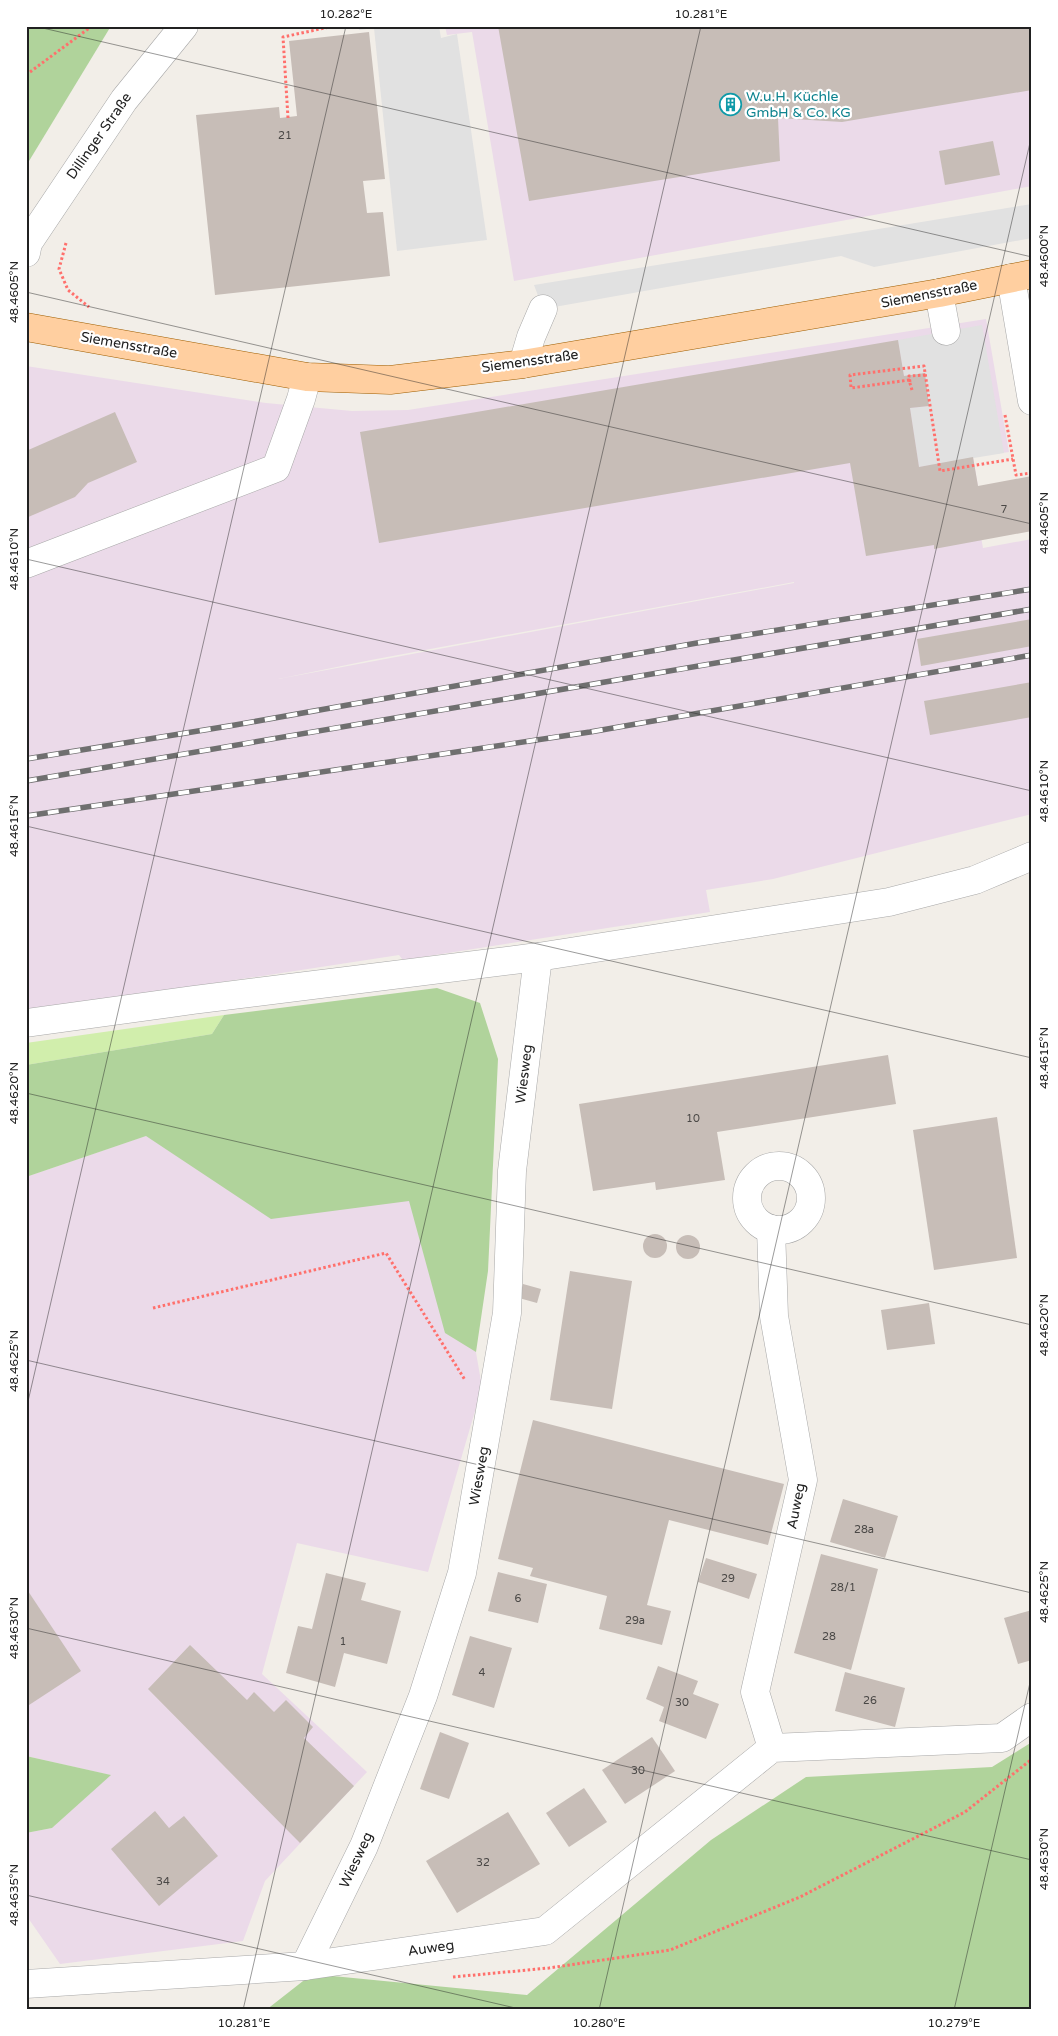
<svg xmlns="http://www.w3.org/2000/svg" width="1058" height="2036" font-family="'Varela Round',sans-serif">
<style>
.industrial{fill:#ebdae9;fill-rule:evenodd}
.grass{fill:#d1eeac}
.forest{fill:#b0d39b}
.parking{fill:#e1e1e1}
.building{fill:#c7bdb7}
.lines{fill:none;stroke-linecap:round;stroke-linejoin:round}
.minor-casing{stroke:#a8a8a8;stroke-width:29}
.major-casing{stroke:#9f5e00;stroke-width:29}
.path{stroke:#ff706c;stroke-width:3;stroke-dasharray:2.5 2.5;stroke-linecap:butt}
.minor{stroke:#fff;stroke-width:28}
.major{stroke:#ffcfa0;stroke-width:28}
.rail-casing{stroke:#6f6f6f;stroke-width:5.5}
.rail{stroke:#fff;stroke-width:4;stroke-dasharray:11;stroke-linecap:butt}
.ticks{fill:none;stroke:#212121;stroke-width:1;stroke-opacity:0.45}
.labels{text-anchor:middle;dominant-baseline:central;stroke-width:4.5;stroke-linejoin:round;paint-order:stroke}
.number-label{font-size:11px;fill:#4a4846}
.culture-label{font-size:14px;fill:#0d838f;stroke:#fff;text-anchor:start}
.street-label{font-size:14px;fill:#212121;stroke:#fff}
.neatline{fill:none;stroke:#212121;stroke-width:2}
.ticks-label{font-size:12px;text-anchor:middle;fill:#212121}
</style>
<rect width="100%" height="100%" fill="#f2eee8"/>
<!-- industrial -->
<g class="industrial">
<polygon points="445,26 1032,26 1032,186 514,281 472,32 447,35"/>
<path d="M986 319 1009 452 973 457 978 486 972 487 983 548 1032 539V814L773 879 706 890 710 912 403 960 399 955 26 1012V366L266 403 352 411 408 410ZM794 582V583L278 679 371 660Z"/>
<polygon points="422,1041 482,1387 428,1572 297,1543 262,1674 367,1772 265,1881 243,1941 60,1964 26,1915 26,1833 52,1828 110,1775 26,1756 26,1177"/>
</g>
<!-- grass -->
<polygon class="grass" points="224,1015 212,1034 26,1065 26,1043"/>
<!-- forest -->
<g class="forest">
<polygon points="26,26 111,26 26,166"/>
<polygon points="437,988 480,1003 498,1059 488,1271 476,1352 445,1333 409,1201 271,1219 146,1136 26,1177 26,1065 212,1034 224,1015"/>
<polygon points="1032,1742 1032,2010 266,2010 312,1974 527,1995 711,1840 806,1777 992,1767"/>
<polygon points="26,1756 111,1775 52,1828 26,1833"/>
</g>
<!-- parking -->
<g class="parking">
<polygon points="359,26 439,26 441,38 457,34 487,240 397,251 374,28 359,30"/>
<polygon points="1032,204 1032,238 874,267 841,256 543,309 534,285"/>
<polygon points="982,325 1004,453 919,467 910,408 929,406 925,374 904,376 898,340"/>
</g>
<!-- building -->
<g class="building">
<polygon points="498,26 1032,26 1032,90 842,122 778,118 780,161 529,201"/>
<polygon points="369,32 385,179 363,181 367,213 383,212 390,276 215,295 196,115 279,107 280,118 297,116 289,41"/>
<polygon points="993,141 1000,175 945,185 939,151"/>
<polygon points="898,340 904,376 925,373 929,406 910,408 919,467 973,457 978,486 1032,476 1032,531 934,549 934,545 866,556 850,463 379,543 360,432"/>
<polygon points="115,412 137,462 88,483 75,497 26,518 26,451"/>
<polygon points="1032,619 1032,646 921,666 917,639"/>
<polygon points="1032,682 1032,717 930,735 924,701"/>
<polygon points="888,1055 896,1104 717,1132 725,1180 656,1190 655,1182 593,1191 579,1104"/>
<polygon points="997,1117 1017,1258 934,1270 913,1130"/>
<circle cx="655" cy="1246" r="12"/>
<circle cx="688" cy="1247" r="12"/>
<polygon points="570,1271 632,1281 612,1409 550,1400"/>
<polygon points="523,1284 541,1289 537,1303 519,1298"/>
<polygon points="929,1303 935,1344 887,1350 881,1310"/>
<polygon points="533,1420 784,1484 768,1545 669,1520 647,1605 671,1611 662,1645 599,1629 607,1596 530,1576 533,1568 498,1559"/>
<polygon points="843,1499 898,1516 885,1558 830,1542"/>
<polygon points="821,1554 878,1569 851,1670 794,1653"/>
<polygon points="706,1558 757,1574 749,1599 698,1582"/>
<polygon points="498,1572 547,1584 538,1623 488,1611"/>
<polygon points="326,1573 366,1583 361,1600 401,1611 387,1664 344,1653 335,1687 286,1673 298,1626 312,1629"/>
<polygon points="26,1588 81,1671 26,1707"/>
<polygon points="1032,1610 1032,1660 1018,1664 1004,1618"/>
<polygon points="470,1636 512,1648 494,1708 452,1695"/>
<polygon points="190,1645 247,1700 254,1692 274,1712 286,1700 313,1727 304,1738 354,1786 300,1843 148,1689"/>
<polygon points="658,1666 698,1681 693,1694 719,1704 706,1739 659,1721 664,1707 646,1699"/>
<polygon points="845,1672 905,1688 895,1727 835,1711"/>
<polygon points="440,1732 469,1743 449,1799 420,1789"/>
<polygon points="652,1737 675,1771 625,1804 602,1770"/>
<polygon points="584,1788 607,1822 569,1847 546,1813"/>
<polygon points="155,1811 169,1828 184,1816 218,1856 159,1906 111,1849"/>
<polygon points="508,1812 540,1864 457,1913 426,1861"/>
</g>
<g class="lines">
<defs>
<g id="minor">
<polyline points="26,253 28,243 124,100 184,26"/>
<polyline points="1011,278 1032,401"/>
<polyline points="939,293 946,331"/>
<polyline points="523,364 531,337 543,309"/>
<polyline points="26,564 276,468 301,399 307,377"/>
<polyline points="26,1023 193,1000 538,957 889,902 975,880 1032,856"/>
<circle cx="779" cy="1198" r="32"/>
<polyline points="771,1229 774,1316 803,1480 755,1692 772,1748"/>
<polyline points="305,1966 364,1846 423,1696 462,1573 507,1313 512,1171 538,957"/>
<polyline points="26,1984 305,1966 545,1931 772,1748 1002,1738 1032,1717"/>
</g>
<polyline id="major" points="26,327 307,377 390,380 523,364 939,293 1032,274"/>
</defs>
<!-- minor casing -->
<use href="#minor" class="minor-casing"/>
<!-- major casing -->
<use href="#major" class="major-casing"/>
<!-- path -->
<g class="path">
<polyline points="26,75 92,26"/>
<polyline points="288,118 283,37 334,26"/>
<polyline points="66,243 59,269 68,290 89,307"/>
<polyline points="910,382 909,376 926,375"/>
<polyline points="912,390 909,380 851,388 850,375 924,366 940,471 1013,459"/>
<polyline points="1005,415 1016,475 1032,473"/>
<polyline points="153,1308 386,1253 465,1380"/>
<polyline points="453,1977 549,1968 670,1950 800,1897 965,1812 1032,1759"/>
</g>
<!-- minor -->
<use href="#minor" class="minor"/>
<!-- major -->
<use href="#major" class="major"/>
<defs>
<g id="rail">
<polyline points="26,759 235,725 697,643 1032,589"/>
<polyline points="26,781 1032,609"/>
<polyline points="26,816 590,732 1032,655"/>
</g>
</defs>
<!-- rail casing -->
<use href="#rail" class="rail-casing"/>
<!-- rail -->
<use href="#rail" class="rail"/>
</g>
<!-- ticks -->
<path class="ticks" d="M34 26 1032 257M26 292 1032 524M26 559 1032 791M26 826 1032 1058M26 1093 1032 1325M26 1360 1032 1593M26 1410 346 26M26 1628 1032 1860M26 1895 524 2010M243 2010 701 26M599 2010 1032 134M954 2010 1032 1674"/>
<!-- icons -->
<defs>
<symbol id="building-ring" viewBox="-11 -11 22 22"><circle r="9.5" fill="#fff" stroke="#0f9aa8" stroke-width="1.5"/><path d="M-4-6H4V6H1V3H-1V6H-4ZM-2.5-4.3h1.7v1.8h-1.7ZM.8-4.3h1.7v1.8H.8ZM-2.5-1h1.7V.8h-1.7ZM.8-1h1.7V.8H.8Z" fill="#0f9aa8"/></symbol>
</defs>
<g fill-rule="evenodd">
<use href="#building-ring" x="718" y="92" width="25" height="25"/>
</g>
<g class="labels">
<!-- number labels -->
<g class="number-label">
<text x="285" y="135">21</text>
<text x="1004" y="509">7</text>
<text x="693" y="1118">10</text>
<text x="864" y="1529">28a</text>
<text x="728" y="1578">29</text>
<text x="843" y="1587">28/1</text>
<text x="518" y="1598">6</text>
<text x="635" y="1620">29a</text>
<text x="829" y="1636">28</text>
<text x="343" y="1641">1</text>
<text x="482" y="1672">4</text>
<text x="870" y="1700">26</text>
<text x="682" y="1702">30</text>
<text x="638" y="1770">30</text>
<text x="483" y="1862">32</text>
<text x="163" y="1881">34</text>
</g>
<!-- culture labels -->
<g class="culture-label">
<text x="746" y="96">W.u.H. Küchle<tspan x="746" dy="16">GmbH &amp; Co. KG</tspan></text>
</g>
<!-- street labels -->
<g class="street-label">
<text transform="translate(99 136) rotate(-55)">Dillinger Straße</text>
<text transform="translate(929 294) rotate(-11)">Siemensstraße</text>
<text transform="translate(129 345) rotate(10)">Siemensstraße</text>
<text transform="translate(530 361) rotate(-8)">Siemensstraße</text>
<text transform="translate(524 1074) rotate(-83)">Wiesweg</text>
<text transform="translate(479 1476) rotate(-80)">Wiesweg</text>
<text transform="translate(796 1506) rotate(-79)">Auweg</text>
<text transform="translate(356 1860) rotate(-65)">Wiesweg</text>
<text transform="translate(431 1948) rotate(-8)">Auweg</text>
</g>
</g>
<!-- border -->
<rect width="1058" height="2036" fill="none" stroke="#ffffff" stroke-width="55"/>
<rect x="28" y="28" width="1002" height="1980" class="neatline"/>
<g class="ticks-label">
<text x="346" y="18">10.282°E</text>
<text x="701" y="18">10.281°E</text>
<text transform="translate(1044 256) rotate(-90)" y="4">48.4600°N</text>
<text transform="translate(14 292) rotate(-90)" y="4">48.4605°N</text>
<text transform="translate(1044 523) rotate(-90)" y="4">48.4605°N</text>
<text transform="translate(14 559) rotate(-90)" y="4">48.4610°N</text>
<text transform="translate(1044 791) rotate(-90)" y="4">48.4610°N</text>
<text transform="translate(14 826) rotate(-90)" y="4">48.4615°N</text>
<text transform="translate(1044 1058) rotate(-90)" y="4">48.4615°N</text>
<text transform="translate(14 1093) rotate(-90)" y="4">48.4620°N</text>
<text transform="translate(1044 1325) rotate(-90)" y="4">48.4620°N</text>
<text transform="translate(14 1361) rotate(-90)" y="4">48.4625°N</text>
<text transform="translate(1044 1592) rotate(-90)" y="4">48.4625°N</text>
<text transform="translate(14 1628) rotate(-90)" y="4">48.4630°N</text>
<text transform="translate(1044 1859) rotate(-90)" y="4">48.4630°N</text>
<text transform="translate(14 1895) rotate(-90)" y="4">48.4635°N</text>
<text x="244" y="2027">10.281°E</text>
<text x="599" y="2027">10.280°E</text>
<text x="954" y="2027">10.279°E</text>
</g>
</svg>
